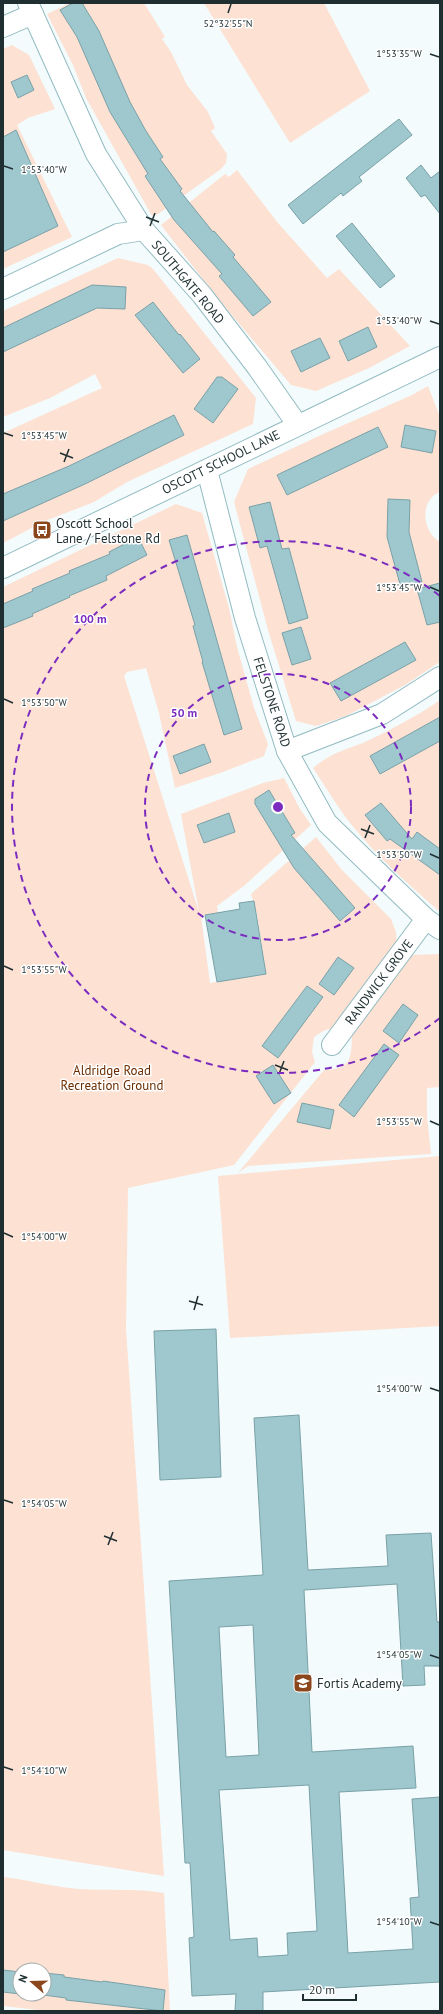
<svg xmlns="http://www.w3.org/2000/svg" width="443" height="2014" font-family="'PT Sans',sans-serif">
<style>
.green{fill:#fde1d3;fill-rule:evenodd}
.building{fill:#9fc8ce;stroke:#79a1a7;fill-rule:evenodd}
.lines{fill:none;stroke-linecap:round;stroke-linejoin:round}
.minor-casing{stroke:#92bbc1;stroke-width:22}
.minor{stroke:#fff;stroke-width:20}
.ticks{fill:none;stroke:#1f2f31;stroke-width:1.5}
.ring{fill:none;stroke:#7b2cbf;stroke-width:2;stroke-dasharray:7 5}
.labels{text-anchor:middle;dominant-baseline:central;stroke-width:3;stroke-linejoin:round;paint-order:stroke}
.street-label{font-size:13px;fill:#1f2f31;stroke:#fff}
.poi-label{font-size:13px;fill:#1f2f31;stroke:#fff;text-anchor:start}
.park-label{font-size:13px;fill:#6b2d00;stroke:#fff}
.ticks-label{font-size:10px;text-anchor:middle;fill:#1f2f31;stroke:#fff;stroke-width:3;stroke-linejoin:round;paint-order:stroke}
.centre{fill:#7b2cbf;stroke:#fff;stroke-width:2}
.ring-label{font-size:12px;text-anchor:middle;font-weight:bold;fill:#7b2cbf;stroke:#fff;stroke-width:3;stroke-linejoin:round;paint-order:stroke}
</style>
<rect width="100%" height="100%" fill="#f3fbfc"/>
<!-- green -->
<g class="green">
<polygon points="70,3 144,3 165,37 162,39 171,52 187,85 208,112 215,128 211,131 227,154 226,163 221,169 158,214 152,216 86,98 73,65 47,14"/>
<polygon points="204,3 324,3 370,91 290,143"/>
<polygon points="12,45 29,55 55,109 28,118 17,125 72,237 3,269 3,49"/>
<polygon points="237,170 278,223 327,278 339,269 410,346 369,368 316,391 291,385 219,300 161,225 225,174 229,177"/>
<polygon points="118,258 148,265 153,269 256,398 253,424 127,482 94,502 45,521 3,543 3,433 102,388 95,374 50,398 3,417 3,311"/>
<path d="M428 386 440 417V492C419 500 422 532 440 542V662L405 685 346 716 316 726 296 721 268 630 234 502 248 469 321 435 412 395Z"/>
<polygon points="176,504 202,513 229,608 237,647 254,708 268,744 264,756 223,772 175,788 159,713 146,668 127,672 124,676 199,912 181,814 263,783 284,778 300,809 311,825 245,885 217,906 218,913 201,916 210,983 266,974 257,914 251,894 316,837 342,870 391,919 396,932 397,947 337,1028 325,1030 314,1037 312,1052 315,1062 234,1165 128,1188 126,1329 164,1876 3,1850 3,587"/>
<path d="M440 700V912C408 884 377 857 351 824 337 807 326 787 313 768 333 752 343 751 365 742 390 730 417 716 440 700Z"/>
<path d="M440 954V1087L427 1088V1117L431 1154 248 1166 238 1173 324 1070C352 1069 351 1059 352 1035L409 955Z"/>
<polygon points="440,1156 440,1326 230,1338 218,1176"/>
<path d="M3 1877C28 1880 54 1887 79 1889 107 1891 136 1888 164 1893L170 2011H47L3 2006ZM20 1970H44V1994H20Z"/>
</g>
<!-- building -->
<g class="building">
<polygon points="73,3 82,3 99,31 130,102 146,131 163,157 160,159 182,189 180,191 213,232 214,231 235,255 233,257 271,302 253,316 219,276 222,274 174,220 145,176 148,174 110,112 77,37 60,10"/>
<polygon points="27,75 34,90 18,98 11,82"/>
<polygon points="399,119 412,135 359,177 362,181 343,196 341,193 303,224 288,205"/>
<polygon points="16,130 58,226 3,252 3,137"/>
<polygon points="421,165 431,178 440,171 440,214 425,195 421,197 406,178"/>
<polygon points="352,223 395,276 380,288 336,236"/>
<polygon points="92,285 126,287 125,309 97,308 3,352 3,328"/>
<polygon points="153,302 179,335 180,334 200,359 183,373 135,315"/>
<polygon points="368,327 377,347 348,361 339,341"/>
<polygon points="320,338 330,358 301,372 291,351"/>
<polygon points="217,377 222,377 238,389 213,423 194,409"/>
<polygon points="174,415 184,435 85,484 3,521 3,494 69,466"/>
<polygon points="405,425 436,431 432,453 401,447"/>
<polygon points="378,427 388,447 287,495 277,475"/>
<polygon points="388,499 410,500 409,532 422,582 401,588 387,537"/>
<polygon points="270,502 282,549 289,548 308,618 289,624 267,546 260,548 249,507"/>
<polygon points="187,535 242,729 224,735 202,662 203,662 193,626 195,625 169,540"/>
<polygon points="138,537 147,555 106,576 107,580 69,596 70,597 32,614 33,616 3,628 3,604 33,591 32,589 70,573 69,571 110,554 109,552"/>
<polygon points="440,583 440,622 427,625 417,589"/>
<polygon points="301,627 311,659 292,665 282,633"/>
<polygon points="405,642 416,660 341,701 330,683"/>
<polygon points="440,717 440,741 380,774 370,756"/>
<polygon points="204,744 211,762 180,774 173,756"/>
<polygon points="269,790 295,833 291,835 355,908 340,921 294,868 255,804 255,799"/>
<polygon points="381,803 412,839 417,832 440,849 440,875 390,839 387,841 365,815"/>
<polygon points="229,813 235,832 204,843 197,825"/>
<polygon points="254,901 266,974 217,982 205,915 240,909 239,903"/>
<polygon points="338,957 354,968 334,995 319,984"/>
<polygon points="307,986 323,997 278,1058 262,1046"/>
<polygon points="403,1004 418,1015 399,1043 383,1031"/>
<polygon points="384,1044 399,1055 354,1117 339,1105"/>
<polygon points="273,1065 291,1093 274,1104 256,1076"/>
<polygon points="302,1103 334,1110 330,1129 297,1122"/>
<polygon points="216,1329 221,1477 160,1480 154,1331"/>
<path d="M299 1415 308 1570 388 1566 386 1535 431 1533 437 1622H440V1666H424L425 1685 403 1686 397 1584 304 1590 312 1752 413 1746 416 1788 339 1792 348 1953 413 1949 410 1898 419 1897 412 1799 440 1797V1982L263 1992V2011H235L236 1994 192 1996 189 1938 194 1937 190 1863H185L169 1581 263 1575 254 1418ZM253 1625 259 1755 226 1757 219 1627ZM309 1785 317 1931 287 1933 288 1955 258 1957 257 1938 230 1940 219 1790Z"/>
<polygon points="3,1970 20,1972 20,1994 3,1992"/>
<polygon points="44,1973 64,1975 64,1977 102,1982 103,1981 165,1990 163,2011 66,2000 66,1998 36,1994 44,1994"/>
</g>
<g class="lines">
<defs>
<g id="minor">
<polyline points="28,3 96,154 144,230 202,295 257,367 297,424"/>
<polyline points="3,27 33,14"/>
<polyline points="3,289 118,234 144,230"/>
<polyline points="207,470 245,618 287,751 327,823 426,919 440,929"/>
<polyline points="3,568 440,357"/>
<polyline points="287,751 382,714 440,677"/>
<polyline points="332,1045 426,919"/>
</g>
</defs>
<!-- minor casing -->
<use href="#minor" class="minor-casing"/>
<!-- minor -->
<use href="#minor" class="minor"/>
</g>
<!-- ticks -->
<path class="ticks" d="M228 13 231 4M430 54 439 57M4 166 13 169M146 217 159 222M150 226 155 213M430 321 439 324M4 433 13 436M60 453 73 458M64 462 69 449M430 587 439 591M4 699 13 703M361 829 374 834M365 838 370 825M430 854 439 858M4 966 13 970M275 1065 288 1070M279 1074 284 1061M430 1121 439 1125M4 1233 13 1237M189 1301 203 1305M194 1310 198 1296M430 1388 439 1391M4 1500 13 1503M104 1536 117 1541M108 1545 113 1532M430 1655 439 1658M4 1767 13 1770M430 1922 439 1925"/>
<!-- distance rings -->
<g class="ring">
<circle cx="278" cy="807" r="133"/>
<path d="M440 1018A266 266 0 1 1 440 596"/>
</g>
<!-- icons -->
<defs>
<symbol id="bus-square" viewBox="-11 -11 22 22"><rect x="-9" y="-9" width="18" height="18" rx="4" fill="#8b461c" stroke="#fff"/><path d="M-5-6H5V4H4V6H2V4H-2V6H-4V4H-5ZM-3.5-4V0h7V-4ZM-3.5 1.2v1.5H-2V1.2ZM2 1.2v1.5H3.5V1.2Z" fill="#fff"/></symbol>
<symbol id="school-square" viewBox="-11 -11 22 22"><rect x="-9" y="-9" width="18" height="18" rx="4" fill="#8b461c" stroke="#fff"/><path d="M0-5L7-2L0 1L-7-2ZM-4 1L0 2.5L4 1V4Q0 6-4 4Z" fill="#fff"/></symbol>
</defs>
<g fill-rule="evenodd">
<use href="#bus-square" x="31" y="519" width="22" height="22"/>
<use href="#school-square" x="292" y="1672" width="22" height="22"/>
</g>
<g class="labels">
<!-- street labels -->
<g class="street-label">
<text transform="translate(188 282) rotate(50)">SOUTHGATE ROAD</text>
<text transform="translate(221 462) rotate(-26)">OSCOTT SCHOOL LANE</text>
<text transform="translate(272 702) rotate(72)">FELSTONE ROAD</text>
<text transform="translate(379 982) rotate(-53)">RANDWICK GROVE</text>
</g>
<!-- poi labels -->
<g class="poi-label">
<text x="56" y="523">Oscott School<tspan x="56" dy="15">Lane / Felstone Rd</tspan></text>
<text x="317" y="1683">Fortis Academy</text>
</g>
<!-- park labels -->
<g class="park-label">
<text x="112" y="1070">Aldridge Road<tspan x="112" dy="15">Recreation Ground</tspan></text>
</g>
</g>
<g class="ticks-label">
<text x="228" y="27">52°32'55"N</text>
<text x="399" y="57">1°53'35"W</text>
<text x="44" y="173">1°53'40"W</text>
<text x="399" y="324">1°53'40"W</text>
<text x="44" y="439">1°53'45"W</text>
<text x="399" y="591">1°53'45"W</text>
<text x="44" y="706">1°53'50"W</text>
<text x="399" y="858">1°53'50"W</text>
<text x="44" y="973">1°53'55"W</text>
<text x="399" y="1125">1°53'55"W</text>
<text x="44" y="1240">1°54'00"W</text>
<text x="399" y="1392">1°54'00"W</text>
<text x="44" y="1507">1°54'05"W</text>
<text x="399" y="1658">1°54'05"W</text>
<text x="44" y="1774">1°54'10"W</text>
<text x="399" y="1925">1°54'10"W</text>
</g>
<circle cx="278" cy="807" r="6" class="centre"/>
<g class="ring-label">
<text x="90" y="623">100 m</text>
<text x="184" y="717">50 m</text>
</g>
<!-- border -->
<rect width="443" height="2014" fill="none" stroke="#1f2f31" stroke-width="8"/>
<!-- north arrow -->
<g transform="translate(32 1982) rotate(290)"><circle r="19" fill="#ffffff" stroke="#a5acad"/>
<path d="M0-3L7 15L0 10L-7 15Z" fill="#8b461c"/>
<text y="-6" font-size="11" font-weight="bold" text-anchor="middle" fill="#1f2f31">N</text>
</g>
<!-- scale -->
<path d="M303 1994v6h53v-6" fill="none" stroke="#1f2f31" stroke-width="2"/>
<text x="309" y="1994" font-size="12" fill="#1f2f31" stroke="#ffffff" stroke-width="3" paint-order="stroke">20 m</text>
</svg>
